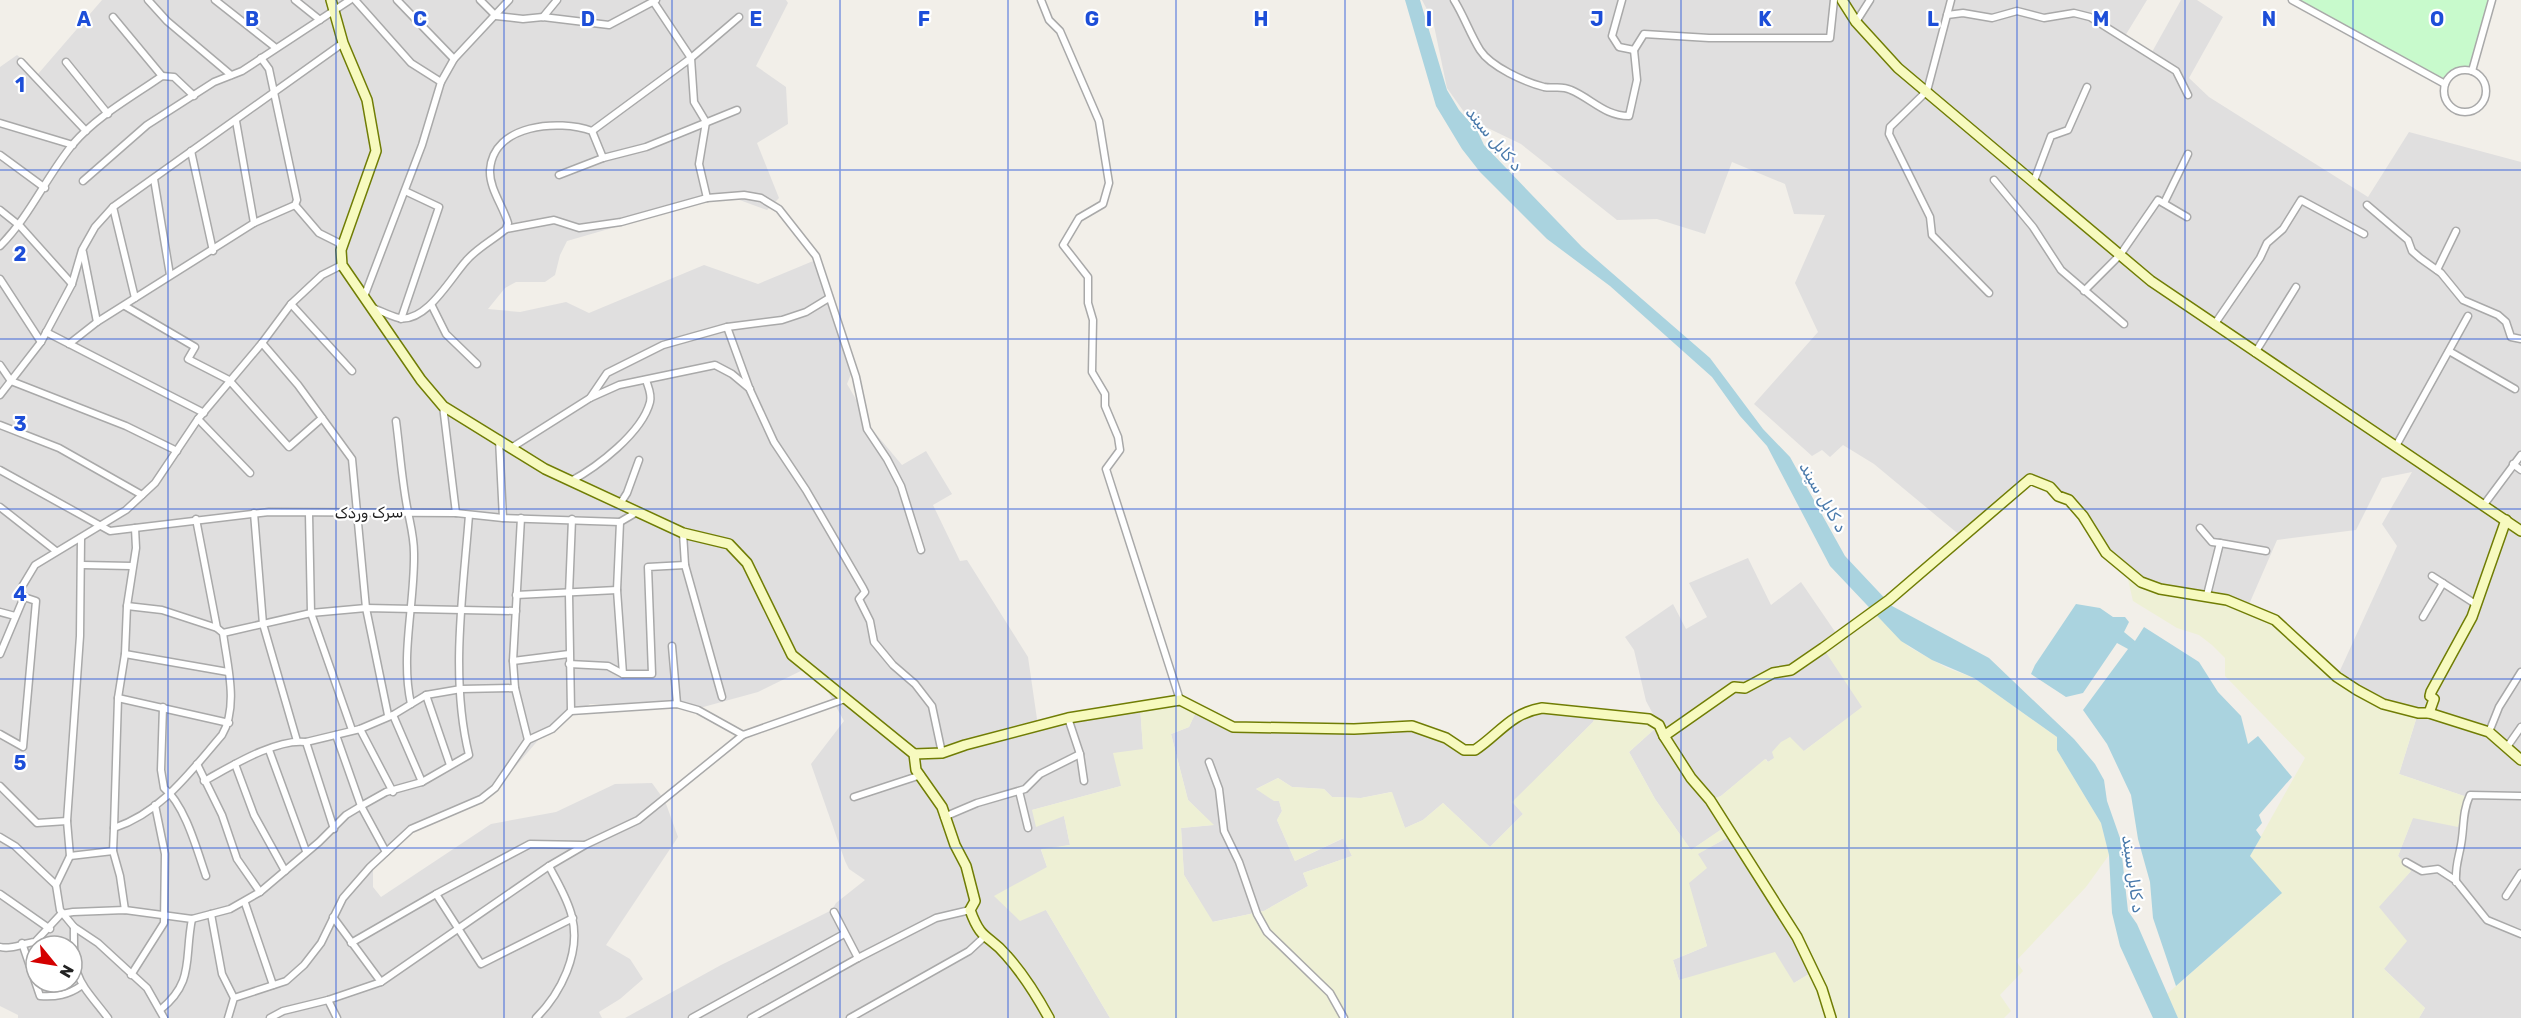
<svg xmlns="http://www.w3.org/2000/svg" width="2521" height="1018" font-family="Rubik,'Noto Naskh Arabic',sans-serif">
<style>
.residential{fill:#e0dfdf;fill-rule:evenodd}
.farmland{fill:#eef0d5;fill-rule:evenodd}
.park{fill:#c8facc}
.water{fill:#aad3df}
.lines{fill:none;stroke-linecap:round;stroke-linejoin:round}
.street-casing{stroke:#a9a9a9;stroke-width:9}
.secondary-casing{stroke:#707d05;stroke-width:12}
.street{stroke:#fff;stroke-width:6}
.secondary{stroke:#f7fabf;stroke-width:9}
.grid{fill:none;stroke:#1d4ed8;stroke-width:1.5;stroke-opacity:0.55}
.labels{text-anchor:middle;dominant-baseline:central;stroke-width:4.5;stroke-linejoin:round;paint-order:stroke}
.street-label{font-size:15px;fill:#222;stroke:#fff}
.water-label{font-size:16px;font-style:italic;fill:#4a7aab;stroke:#fff}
.grid-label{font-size:20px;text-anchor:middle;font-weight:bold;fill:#1d4ed8;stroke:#fff;stroke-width:4.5;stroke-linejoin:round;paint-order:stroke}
</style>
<rect width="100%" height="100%" fill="#f2efe9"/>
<!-- residential -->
<g class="residential">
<path d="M102 0H786L788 3 756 66 786 87 788 124 757 143 779 198 767 210 726 195 567 241 560 255 555 275 545 282H516L505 288 488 309 520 312 566 302 589 313 704 265 758 284 818 259 855 364 847 384 864 413 865 421 902 465 926 451 952 494 933 505 960 561 967 560 1028 657 1038 726 1140 706 1143 749 1121 786 1032 810 1064 816 1070 845 1041 850 1047 867 1046 910 1110 1018H625L721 965 832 910 836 903 865 880 849 869 845 861 811 764 844 721 813 665 758 692 696 709 590 704 540 738 491 795 470 807 412 832 373 868V887L381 897 491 824 556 812 615 784 652 783 665 801 678 837 606 945 630 959 643 979 620 999 599 1012 602 1018H18V1015L0 1006V67L17 55 38 74ZM36 946H72V982H36Z"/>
<polygon points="1422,0 2147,0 2125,36 2152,52 2181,0 2197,0 2223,17 2189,78 2209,97 2368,197 2409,132 2521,162 2521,1018 2419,1018 2425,1008 2384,969 2378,907 2411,871 2398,856 2413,817 2467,797 2399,774 2418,713 2383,704 2337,677 2397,546 2382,524 2412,472 2382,478 2356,530 2277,540 2247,609 2150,587 2106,553 2076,508 2030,479 1962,537 1874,464 1843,445 1830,457 1822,450 1812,456 1754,404 1818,332 1795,283 1825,215 1794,214 1785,184 1732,162 1705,234 1657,219 1617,220 1521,144 1469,119 1447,88 1433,21"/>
<polygon points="1748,558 1771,605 1801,582 1838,636 1824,648 1863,707 1804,751 1775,758 1768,762 1766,759 1721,796 1711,800 1727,826 1691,850 1655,799 1629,752 1659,725 1646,701 1634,650 1625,637 1673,604 1686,629 1707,617 1689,583"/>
<polygon points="1198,707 1233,727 1412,726 1475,750 1532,710 1596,715 1593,722 1513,802 1523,814 1490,847 1443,803 1423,820 1405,828 1391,792 1361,798 1332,797 1324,789 1292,787 1278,778 1256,789 1279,800 1282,811 1277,820 1295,861 1344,838 1352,856 1303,873 1308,886 1264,911 1212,922 1184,875 1181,828 1213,825 1188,800 1171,734 1189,727"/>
<polygon points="1732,835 1814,971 1794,983 1717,971 1679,980 1673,960 1707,946 1688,883 1697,854"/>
</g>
<!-- farmland -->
<g class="farmland">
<polygon points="2126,571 2141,582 2207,595 2275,620 2357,690 2418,713 2399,774 2467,797 2458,827 2413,818 2398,856 2411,871 2379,907 2407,941 2384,969 2425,1008 2419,1018 2178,1018 2167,994 2281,894 2250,856 2305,758 2225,676 2225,658 2212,645 2199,635 2177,628 2133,601"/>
<path d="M1874 612 1909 647 1947 668 1974 678 2057 737V750L2101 823 2109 855 2086 887 2016 961 2023 971 2000 995 2011 1011 2004 1018H1110L1046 910 1020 921 994 896 1047 867 1041 849 1070 845 1064 816 1036 827 1032 810 1121 786 1113 753 1143 749 1140 706 1180 700 1198 707 1189 727 1171 734 1188 800 1214 825 1181 828 1184 875 1213 922 1264 911 1308 886 1303 873 1352 856 1343 838 1295 861 1277 820 1282 811 1279 801H1274L1256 789 1278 778 1292 787 1324 789 1332 797 1361 798 1392 792 1405 828 1423 820 1443 803 1490 847 1523 814 1512 802 1593 722 1596 715 1659 725 1629 752 1655 799 1691 850 1726 826 1710 800 1721 796 1765 759 1768 762 1774 758 1772 752 1781 742 1790 737 1804 751 1862 707 1823 648ZM1732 835 1814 971 1794 983 1775 952 1679 980 1673 960 1707 946 1689 883 1707 868 1698 854Z"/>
</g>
<!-- park -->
<polygon class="park" points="2292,0 2492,0 2472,71 2456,72 2445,84"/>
<!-- water -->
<g class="water">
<polygon points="1405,0 1420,0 1447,90 1459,110 1477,130 1484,145 1582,247 1710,358 1763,429 1790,457 1845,556 1892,606 1989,658 2074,739 2095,764 2104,780 2107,801 2120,838 2128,911 2137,924 2178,1018 2153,1018 2120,946 2112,913 2109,855 2101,823 2057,750 2057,737 1974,678 1932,660 1901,641 1830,566 1767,446 1740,416 1712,377 1610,286 1547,239 1480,172 1462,149 1436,106"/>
<polygon points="2076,604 2100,608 2113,617 2125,617 2129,622 2124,632 2135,641 2144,627 2199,662 2218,692 2241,716 2248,744 2258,736 2292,777 2259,815 2262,823 2256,830 2261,837 2250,856 2282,893 2176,986 2153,918 2150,882 2138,839 2131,795 2107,744 2083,710 2128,649 2117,643 2083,693 2066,697 2031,674 2035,665"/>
</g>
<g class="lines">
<defs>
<g id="street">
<polyline points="148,0 167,21 231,75"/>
<polyline points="215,0 276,48"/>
<polyline points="295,0 320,20"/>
<polyline points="355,0 411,63 441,82"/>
<polyline points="397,0 454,59"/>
<polyline points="480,0 496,16 523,19 543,17 609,25 656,0"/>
<polyline points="1041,0 1049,20 1060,31 1099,121 1109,183 1103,204 1079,218 1063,245 1088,277 1088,303 1093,320 1092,372 1105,394 1105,406 1118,437 1120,450 1106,469 1180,700"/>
<path d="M1454 0C1464 16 1470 34 1480 50 1491 67 1525 82 1544 87 1553 89 1561 85 1571 90 1592 99 1605 116 1629 116L1637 80 1634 50"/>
<polyline points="1622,0 1612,36 1619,47 1634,50"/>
<polyline points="1951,0 1927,91 1890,127 1889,134 1930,217 1932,235 1989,293"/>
<polyline points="2292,0 2445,84"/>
<polyline points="653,1 691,58 694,102 706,122 699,164 707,198"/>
<polyline points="1947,15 1963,13 1992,18 2017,11 2044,18 2074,13 2090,17 2176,71 2188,95"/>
<polyline points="113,17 162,76"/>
<polyline points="543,17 557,0"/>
<polyline points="1856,22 1870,0"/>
<polyline points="1634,50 1644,34 1709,38 1830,38 1834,0"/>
<polyline points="21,62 86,131"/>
<polyline points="66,62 108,114"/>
<circle cx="2465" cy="91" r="21"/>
<polyline points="2472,71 2492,0"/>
<polyline points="236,121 254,223"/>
<polyline points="0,123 73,145"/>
<polyline points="592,131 691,58 739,17"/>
<polyline points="191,151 213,251"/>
<polyline points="0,155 45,188"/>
<polyline points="603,158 646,147 737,110"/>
<polyline points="154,179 170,275"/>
<polyline points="1994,180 2033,227 2061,270 2124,324"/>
<polyline points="83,181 147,125 214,82 242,71 350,0"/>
<polyline points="2034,181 2051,136 2068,130 2087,87"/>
<polyline points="2164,203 2188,154"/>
<polyline points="295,205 319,233 339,243 341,250"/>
<polyline points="2367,205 2408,240 2412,251 2420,258 2441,273 2463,300 2498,315 2506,322 2511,337 2521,339"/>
<polyline points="113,207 135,298"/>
<polyline points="0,210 20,226 72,284"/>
<polyline points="506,229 554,220 579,228 621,222 707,198 744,195 761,198 779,209 816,256 856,377 867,429 887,459 901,486 921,550"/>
<path d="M0 246C30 216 46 177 73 144 97 116 132 97 162 76L174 77 194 96"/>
<polyline points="83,252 97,322"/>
<polyline points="2437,270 2456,231"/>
<polyline points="0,279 41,342"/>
<polyline points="2084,291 2120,255 2158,200 2187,217"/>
<polyline points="364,297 422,145 441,82 454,59 509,0"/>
<polyline points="291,304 352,371"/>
<polyline points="125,306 195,347 188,359 229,380 289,447 322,418"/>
<polyline points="432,306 446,334 477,364"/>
<path d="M373 308C381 311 390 316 399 318 426 323 450 279 466 261 477 248 493 240 506 229L508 223C503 206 489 188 490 170 493 124 559 119 592 131L603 158 559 175"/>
<polyline points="401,319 439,207 405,191"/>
<polyline points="2214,325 2260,258 2267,243 2283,229 2301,200 2364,234"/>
<polyline points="727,327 750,390 774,442 806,490 863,588 865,592 859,599 870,621 874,642 893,665 915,684 932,706 942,753"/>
<polyline points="46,332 204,413"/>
<polyline points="262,343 298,385 352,459 366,608 388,715"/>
<polyline points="69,344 97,322 254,223 295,205 297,200 269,69 261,58"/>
<polyline points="2449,351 2515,389"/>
<polyline points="2255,353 2296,287"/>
<polyline points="0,365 11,381 126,426 177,451"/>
<polyline points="0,395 41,342 72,284 82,250 95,227 113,207 343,43"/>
<polyline points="590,398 619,385 715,365 732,374 750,389"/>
<polyline points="443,406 456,513"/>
<polyline points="198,419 250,473"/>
<path d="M396 421C400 451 402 483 408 512 411 527 414 538 414 553 415 603 400 655 411 704"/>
<polyline points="0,425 59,448 142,495"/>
<polyline points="499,439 503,518"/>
<polyline points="2396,446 2468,316"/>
<polyline points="511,448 590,398 607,373 663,345 727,327 782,320 806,312 829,298"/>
<polyline points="2513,464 2521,470"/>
<polyline points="0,470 110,531 269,512 456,513 503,518 620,522 637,512"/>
<path d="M571 481C597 467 642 433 650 402 652 394 648 387 646 380"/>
<polyline points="620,504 627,493 639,460"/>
<polyline points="2483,506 2521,455"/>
<polyline points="0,507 56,551"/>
<polyline points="254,513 263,624 297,741"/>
<polyline points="309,514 311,613 352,730"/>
<polyline points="521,518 513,661 515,688 528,740"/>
<polyline points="196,519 217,628"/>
<polyline points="620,522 617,590 623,674"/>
<polyline points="2200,528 2212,542 2220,543"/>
<polyline points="683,533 685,565 722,697"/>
<polyline points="81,538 80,636 67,821 70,856 56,885 60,910 74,927 98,943 147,988 164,1018"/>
<polyline points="83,565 131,566"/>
<polyline points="2432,576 2477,605"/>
<polyline points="516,595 617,590"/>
<polyline points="2207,595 2220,543 2266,551"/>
<polyline points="0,612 15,616"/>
<polyline points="2423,617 2443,583"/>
<polyline points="223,633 311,613 366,608 516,611"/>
<polyline points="672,646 677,704"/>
<polyline points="0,654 24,597 20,590 35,565 126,510 155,483 198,419 262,343 291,304 322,275 342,265"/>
<polyline points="125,654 228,672"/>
<polyline points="513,661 569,654"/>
<polyline points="569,664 608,666 623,674 652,674 648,567 685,565"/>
<polyline points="426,695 450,765"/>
<polyline points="118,698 229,723"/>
<path d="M163 707 161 770 164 788C185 805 197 850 206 876"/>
<polyline points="571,711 569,594 572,519"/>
<polyline points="393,715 422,782"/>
<polyline points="1068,718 1080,754 1084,781"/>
<polyline points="360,729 393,792"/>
<polyline points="2489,732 2499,707 2521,672"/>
<polyline points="0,734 23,747 36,601 24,597"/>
<polyline points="336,735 361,806 386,852"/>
<polyline points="306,742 334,829"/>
<polyline points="2507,747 2521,727"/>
<polyline points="269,750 306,851"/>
<polyline points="1209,762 1219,789 1224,831 1239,862 1257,914 1267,932 1330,993 1344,1018"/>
<polyline points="197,764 222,815 237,859 260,892"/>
<polyline points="235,764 254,815 285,871"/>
<path d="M204 781C230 767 276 738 306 742L360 729 393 715 426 695 461 689 515 688"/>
<polyline points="0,786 37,823 67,821"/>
<polyline points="1019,791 1028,828"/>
<polyline points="854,797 921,775"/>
<polyline points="944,817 977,803 1025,789 1040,774 1080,754"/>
<path d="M114 828C162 812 190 772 222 735 239 706 227 664 223 633L217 628 162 610 127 606"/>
<polyline points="0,837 15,846 56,885"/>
<polyline points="70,856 113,851"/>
<polyline points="2406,862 2422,871 2438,869 2455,880 2487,920 2521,934"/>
<path d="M2456 882C2455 862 2460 856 2462 838 2464 823 2463 810 2470 795L2521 796"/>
<polyline points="0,894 50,929"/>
<polyline points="436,894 481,964 573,918"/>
<polyline points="2506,896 2521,873"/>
<polyline points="245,903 273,985"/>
<polyline points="125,910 120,876 113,851 114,828 118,698 125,654 127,606 136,548 135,528"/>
<polyline points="834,912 858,958"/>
<polyline points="211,914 222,974 234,998"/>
<polyline points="333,917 381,982"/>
<path d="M74 927C73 980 77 978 108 1018"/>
<path d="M22 943 40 996C56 997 68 995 81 986"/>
<polyline points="351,943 436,894 530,844 584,845"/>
<path d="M0 947C12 950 23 943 35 942L61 914 73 912 125 910 192 919 230 909 260 892 319 842 346 815 361 806 386 792 422 782 469 755C450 678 463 593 469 515"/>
<polyline points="131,975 164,923 165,854 155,805"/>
<polyline points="328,1000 337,1018"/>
<path d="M160 1010C195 982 184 959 192 919"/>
<polyline points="228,1018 234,998 286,981 304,965 321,943 343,898 370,867 411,829 481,799 495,788 528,740 552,729 571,711 677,704 698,710 743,735 845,699"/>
<polyline points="270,1018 283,1011 328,1000 381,982 549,866 585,845 638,820 743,735"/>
<path d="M536 1018C561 993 581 953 572 917 568 899 557 882 549 866"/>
<polyline points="692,1018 844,934"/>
<polyline points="751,1018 858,958 936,918 970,910"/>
<polyline points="850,1018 969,951 983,938"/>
</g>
<g id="secondary">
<path d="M331 0 343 43 367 100 376 151 341 250 342 265 421 380 443 406 545 469 683 533 729 544 747 563 792 655 914 754 916 770 942 807 955 845 966 866 975 901 970 910C982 943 988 933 1007 956 1024 975 1037 996 1049 1018"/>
<polyline points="1842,0 1856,22 1898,68 2151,281 2521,531"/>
<polyline points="2429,713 2434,699 2430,696 2431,692 2472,617 2506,520"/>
<polyline points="1664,736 1734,687 1745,688 1773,673 1791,670 1823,648 1889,600 2030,479 2050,487 2058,496 2069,500 2083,516 2106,553 2141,582 2160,589 2227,600 2275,620 2337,677 2357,690 2383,704 2418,713 2429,713 2489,732 2521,760"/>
<path d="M914 754 942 753 965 745 1068 718 1180 700 1233 727 1354 729 1412 726 1446 738 1464 750H1475C1499 734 1511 713 1542 708L1649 719 1659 725 1664 736 1691 778 1710 800 1797 937 1822 989 1831 1018"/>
</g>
</defs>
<!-- street casing -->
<use href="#street" class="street-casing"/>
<!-- secondary casing -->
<use href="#secondary" class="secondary-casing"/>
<!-- street -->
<use href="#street" class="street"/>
<!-- secondary -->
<use href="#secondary" class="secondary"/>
</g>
<!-- grid -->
<path class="grid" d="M168 0V1018M336 0V1018M504 0V1018M672 0V1018M840 0V1018M1008 0V1018M1176 0V1018M1345 0V1018M1513 0V1018M1681 0V1018M1849 0V1018M2017 0V1018M2185 0V1018M2353 0V1018M0 170H2521M0 339H2521M0 509H2521M0 679H2521M0 848H2521"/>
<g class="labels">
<!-- street labels -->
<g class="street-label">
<text transform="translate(369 513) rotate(-1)">سرک وردک</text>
</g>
<!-- water labels -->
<g class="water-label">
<text transform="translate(1494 139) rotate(50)">د کابل سيند</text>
<text transform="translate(1823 497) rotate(60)">د کابل سيند</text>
<text transform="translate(2133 874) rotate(82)">د کابل سيند</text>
</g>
</g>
<g class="grid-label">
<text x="84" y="26">A</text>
<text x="252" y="26">B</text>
<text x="420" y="26">C</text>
<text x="588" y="26">D</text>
<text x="756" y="26">E</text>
<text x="924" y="26">F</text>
<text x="1092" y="26">G</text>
<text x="1261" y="26">H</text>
<text x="1429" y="26">I</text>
<text x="1597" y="26">J</text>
<text x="1765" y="26">K</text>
<text x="1933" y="26">L</text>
<text x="2101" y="26">M</text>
<text x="2269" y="26">N</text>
<text x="2437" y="26">O</text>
<text x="20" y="92">1</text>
<text x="20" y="261">2</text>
<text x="20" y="431">3</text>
<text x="20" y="601">4</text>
<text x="20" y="770">5</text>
</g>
<!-- north arrow -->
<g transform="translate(54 964) rotate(120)"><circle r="28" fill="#ffffff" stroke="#a7a7a7" stroke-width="1.5"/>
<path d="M0-4.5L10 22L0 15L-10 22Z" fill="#d40000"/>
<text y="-9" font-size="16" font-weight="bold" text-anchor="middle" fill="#222222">N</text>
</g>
</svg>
